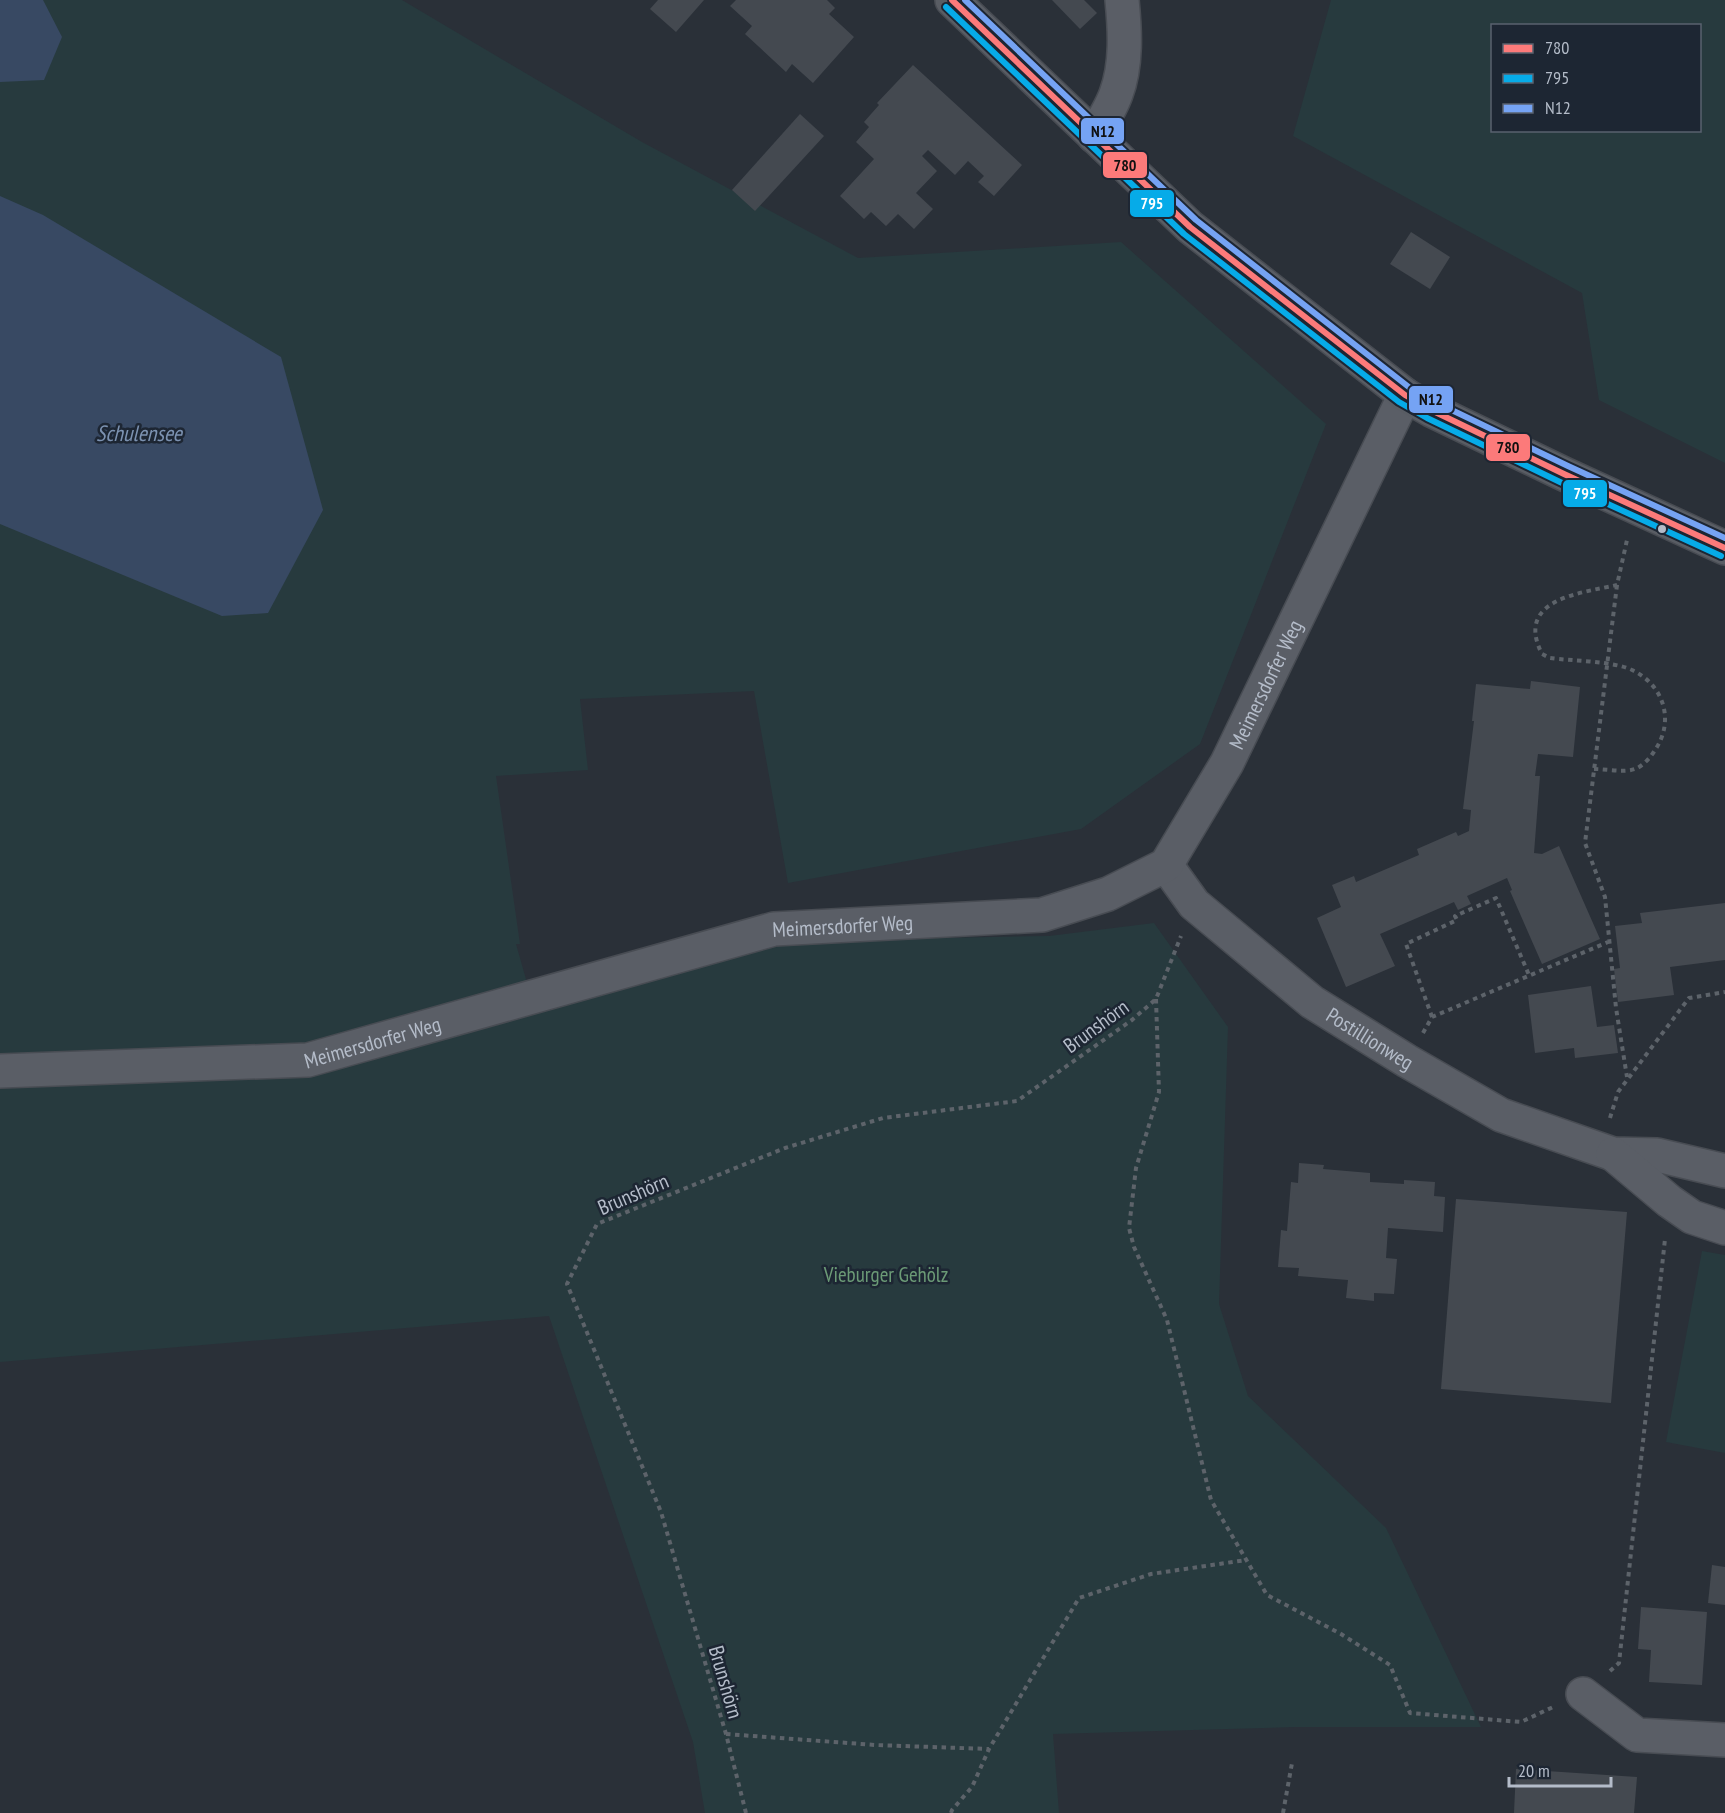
<svg xmlns="http://www.w3.org/2000/svg" width="1725" height="1813" font-family="'PT Sans Narrow',sans-serif">
<style>
.green{fill:#273a3e;fill-rule:evenodd}
.water{fill:#384963}
.building{fill:#444950}
.lines{fill:none;stroke-linecap:round;stroke-linejoin:round}
.minor-casing{stroke:#484c53;stroke-width:36}
.secondary-casing{stroke:#484c53;stroke-width:36}
.path{stroke:#5d636a;stroke-width:4;stroke-dasharray:4.5 4.5;stroke-linecap:butt}
.minor{stroke:#5a5e66;stroke-width:33}
.secondary{stroke:#595d64;stroke-width:33}
.bus-1-casing{stroke:#1d2633;stroke-width:10}
.bus-2-casing{stroke:#1d2633;stroke-width:10}
.bus-3-casing{stroke:#1d2633;stroke-width:10}
.bus-1{stroke:#fc7a7a;stroke-width:6}
.bus-2{stroke:#06abe8;stroke-width:6}
.bus-3{stroke:#75a3f4;stroke-width:6}
.bus-dot{fill:#b4bcc9;stroke:#1d2633;stroke-width:2}
.labels{text-anchor:middle;dominant-baseline:central;stroke-width:5;stroke-linejoin:round;paint-order:stroke}
.street-label{font-size:21px;fill:#b4bcc9;stroke:#1d2633}
.park-label{font-size:21px;fill:#6b9a76;stroke:#1d2633}
.water-label{font-size:22px;font-style:italic;fill:#7c92b1;stroke:#1d2633}
.line-badge{stroke:#1d2633;stroke-width:2}
.badge-label{font-size:16px;text-anchor:middle;font-weight:bold;fill:#fff}
.pale-badge-label{font-size:16px;text-anchor:middle;font-weight:bold;fill:#111}
</style>
<rect width="100%" height="100%" fill="#2a3038"/>
<!-- green -->
<g class="green">
<polygon points="0,0 402,0 642,142 858,258 1121,242 1326,424 1200,744 1081,829 788,883 754,691 580,699 588,770 496,776 520,944 516,944 533,1004 784,941 1049,936 1154,923 1228,1027 1219,1304 1248,1396 1386,1528 1481,1727 1295,1727 1053,1734 1059,1813 705,1813 693,1742 549,1316 0,1362"/>
<path d="M1331 0H1725V463L1599 400 1582 293 1293 136ZM1492 26H1700V130H1492Z"/>
<polygon points="1702,1251 1725,1255 1725,1453 1666,1442"/>
</g>
<!-- water -->
<g class="water">
<polygon points="0,0 43,0 62,37 44,80 0,82"/>
<polygon points="0,196 43,215 281,357 323,510 268,613 222,616 0,524"/>
</g>
<!-- building -->
<g class="building">
<polygon points="658,0 704,0 676,32 650,9"/>
<polygon points="736,0 827,0 835,8 829,14 854,37 813,83 792,64 786,72 745,34 752,26 730,6"/>
<polygon points="1052,0 1084,0 1097,13 1080,29"/>
<polygon points="913,65 1022,165 994,196 978,182 984,176 968,161 955,175 928,150 922,156 937,171 916,193 933,209 914,229 898,214 886,226 871,212 864,219 840,196 874,159 856,142 869,127 864,122 879,105 877,103"/>
<polygon points="800,114 824,136 755,211 732,190"/>
<polygon points="1411,232 1450,257 1430,289 1390,264"/>
<polygon points="1531,681 1580,687 1573,757 1538,754 1535,776 1540,776 1534,853 1542,854 1559,846 1600,939 1542,964 1510,891 1512,890 1507,878 1467,896 1471,904 1458,910 1454,902 1380,934 1395,966 1346,987 1317,918 1341,907 1332,885 1354,876 1356,882 1419,855 1417,849 1456,832 1458,836 1469,831 1471,810 1463,809 1474,721 1472,721 1476,684 1530,689"/>
<polygon points="1725,903 1725,960 1670,967 1674,995 1618,1002 1614,969 1620,968 1615,926 1642,923 1640,913"/>
<polygon points="1591,986 1597,1027 1614,1025 1618,1053 1575,1058 1574,1048 1535,1053 1528,995"/>
<polygon points="1299,1163 1324,1165 1323,1169 1370,1173 1370,1182 1404,1184 1404,1180 1435,1182 1434,1196 1445,1197 1443,1232 1388,1228 1386,1258 1397,1259 1394,1294 1374,1293 1374,1301 1346,1298 1348,1280 1298,1276 1299,1268 1278,1267 1281,1230 1287,1231 1291,1182 1298,1183"/>
<polygon points="1456,1199 1627,1212 1611,1403 1441,1389"/>
<polygon points="1712,1565 1725,1567 1725,1605 1708,1603"/>
<polygon points="1641,1607 1707,1612 1702,1685 1649,1682 1651,1650 1638,1649"/>
<polygon points="1516,1769 1637,1777 1634,1813 1514,1813"/>
</g>
<g class="lines">
<defs>
<g id="minor">
<path d="M1094 136C1102 122 1111 108 1116 94 1127 65 1125 30 1122 0"/>
<path id="s1" d="M1166 865 1194 904 1312 1002 1407 1061 1501 1115 1613 1154 1657 1155 1725 1171"/>
<path id="s2" d="M0 1071 308 1060 774 929 1042 915 1108 894 1166 865 1227 763 1405 395"/>
<polyline points="1613,1154 1669,1201 1692,1217 1725,1228"/>
<polyline points="1583,1694 1637,1735 1725,1740"/>
</g>
<polyline id="secondary" points="952,0 1190,227 1405,395 1431,410 1564,474 1725,548"/>
</defs>
<!-- minor casing -->
<use href="#minor" class="minor-casing"/>
<!-- secondary casing -->
<use href="#secondary" class="secondary-casing"/>
<!-- path -->
<g class="path">
<polyline points="1617,585 1585,843 1605,897 1616,1008 1627,1077"/>
<path d="M1594 769C1607 769 1623 773 1635 769 1643 766 1651 757 1655 750 1675 721 1664 685 1632 670 1613 661 1572 661 1550 658L1542 654C1514 599 1581 593 1617 585L1627 540"/>
<polyline points="1156,999 1159,1092 1136,1168 1129,1228 1134,1247 1167,1320 1211,1500 1267,1595 1341,1634 1390,1665 1410,1713 1521,1722 1553,1707"/>
<polyline points="1432,1017 1406,944 1457,920 1455,916 1496,898 1529,975"/>
<polyline points="1423,1033 1432,1017 1608,942"/>
<polyline points="1610,1118 1618,1092 1689,998 1725,992"/>
<polyline points="1610,1671 1619,1663 1665,1239"/>
<polyline points="726,1734 875,1745 989,1749"/>
<polyline points="746,1813 726,1734 661,1512 567,1284 597,1224 785,1148 883,1118 1017,1101 1132,1020 1156,999 1181,936"/>
<polyline points="951,1813 952,1810 972,1787 989,1749 1079,1598 1151,1574 1246,1560"/>
<polyline points="1283,1813 1292,1763"/>
</g>
<!-- minor -->
<use href="#minor" class="minor"/>
<!-- secondary -->
<use href="#secondary" class="secondary"/>
<defs>
<polyline id="bus-1" points="952,0 1190,227 1405,395 1431,410 1564,474 1725,548"/>
<polyline id="bus-2" points="946,7 1184,234 1399,402 1427,418 1560,482 1721,556"/>
<polyline id="bus-3" points="965,0 1196,220 1410,388 1435,402 1568,466 1725,538"/>
</defs>
<!-- bus-1 casing -->
<use href="#bus-1" class="bus-1-casing"/>
<!-- bus-2 casing -->
<use href="#bus-2" class="bus-2-casing"/>
<!-- bus-3 casing -->
<use href="#bus-3" class="bus-3-casing"/>
<!-- bus-1 -->
<use href="#bus-1" class="bus-1"/>
<!-- bus-2 -->
<use href="#bus-2" class="bus-2"/>
<!-- bus-3 -->
<use href="#bus-3" class="bus-3"/>
</g>
<!-- markers -->
<circle class="bus-dot" cx="1662" cy="529" r="5"/>
<g class="labels">
<!-- street labels -->
<g class="street-label">
<text stroke="none"><textPath href="#s2" startOffset="1401">Meimersdorfer Weg</textPath></text>
<text stroke="none"><textPath href="#s2" startOffset="861">Meimersdorfer Weg</textPath></text>
<text transform="translate(1096 1026) rotate(-36)">Brunshörn</text>
<text stroke="none"><textPath href="#s1" startOffset="270">Postillionweg</textPath></text>
<text stroke="none"><textPath href="#s2" startOffset="375">Meimersdorfer Weg</textPath></text>
<text transform="translate(633 1194) rotate(-23)">Brunshörn</text>
<text transform="translate(726 1682) rotate(74)">Brunshörn</text>
</g>
<!-- park labels -->
<g class="park-label">
<text x="886" y="1274">Vieburger Gehölz</text>
</g>
<!-- water labels -->
<g class="water-label">
<text x="139" y="433">Schulensee</text>
</g>
</g>
<g class="line-badge">
<rect x="1080" y="117" width="45" height="28" rx="6" fill="#75a3f4"/>
<rect x="1102" y="151" width="46" height="28" rx="6" fill="#fc7a7a"/>
<rect x="1129" y="189" width="46" height="29" rx="6" fill="#06abe8"/>
<rect x="1408" y="385" width="46" height="29" rx="6" fill="#75a3f4"/>
<rect x="1485" y="433" width="46" height="29" rx="6" fill="#fc7a7a"/>
<rect x="1562" y="479" width="46" height="29" rx="6" fill="#06abe8"/>
</g>
<g class="badge-label">
<text x="1152" y="209">795</text>
<text x="1585" y="499">795</text>
</g>
<g class="pale-badge-label">
<text x="1103" y="137">N12</text>
<text x="1125" y="171">780</text>
<text x="1431" y="405">N12</text>
<text x="1508" y="453">780</text>
</g>
<!-- legend -->
<rect x="1491" y="24" width="210" height="108" fill="#1d2633" stroke="#59626f" stroke-width="1.5"/>
<rect x="1503" y="44" width="30" height="9" fill="#fc7a7a" stroke="#59626f" stroke-width="1.5"/>
<text x="1545" y="54" font-size="18" fill="#b4bcc9">780</text>
<rect x="1503" y="74" width="30" height="9" fill="#06abe8" stroke="#59626f" stroke-width="1.5"/>
<text x="1545" y="84" font-size="18" fill="#b4bcc9">795</text>
<rect x="1503" y="104" width="30" height="9" fill="#75a3f4" stroke="#59626f" stroke-width="1.5"/>
<text x="1545" y="114" font-size="18" fill="#b4bcc9">N12</text>
<!-- scale -->
<path d="M1509 1777v9h102v-9" fill="none" stroke="#b4bcc9" stroke-width="3"/>
<text x="1518" y="1777" font-size="18" fill="#b4bcc9" stroke="#1d2633" stroke-width="4.5" paint-order="stroke">20 m</text>
</svg>
